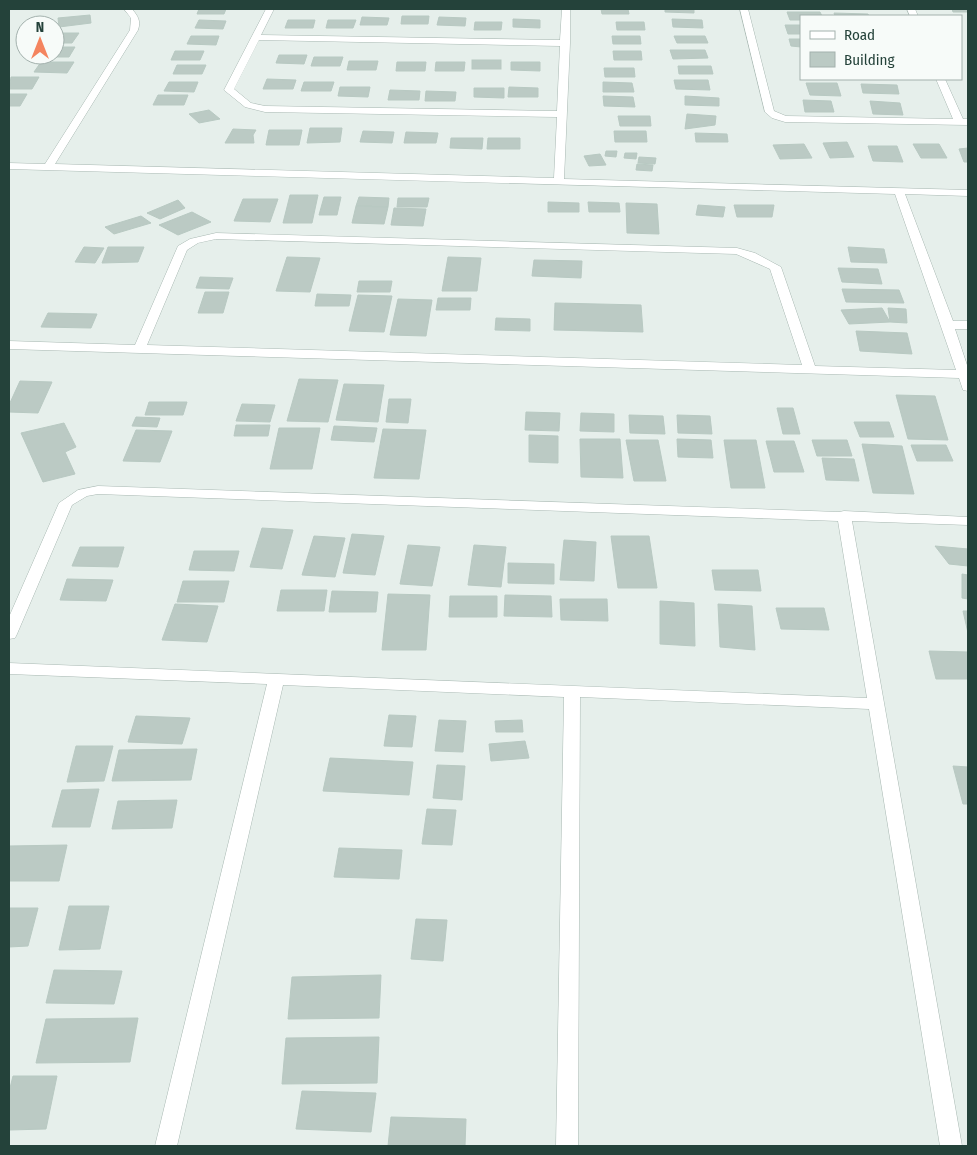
<svg xmlns="http://www.w3.org/2000/svg" width="977" height="1155" font-family="'Fira Sans Condensed',sans-serif">
<style>
.building{fill:#bbcac4;stroke:#b8c9c2}
.lines{fill:none;stroke-linecap:round;stroke-linejoin:round}
.minor-casing{stroke:#a8b8b2;stroke-width:1}
.minor{fill:#fff;fill-rule:evenodd}
</style>
<rect width="100%" height="100%" fill="#e6efeb"/>
<!-- building -->
<g class="building">
<polygon points="199,9 226,9 224,14 197,14"/>
<polygon points="601,9 628,9 629,14 602,14"/>
<polygon points="665,9 694,9 694,13 665,12"/>
<polygon points="952,9 968,9 968,12 953,12"/>
<polygon points="787,12 820,12 822,16 801,16 801,20 790,20"/>
<polygon points="834,13 868,14 869,16 835,16"/>
<polygon points="90,15 91,23 59,27 58,18"/>
<polygon points="402,16 429,16 428,24 401,24"/>
<polygon points="362,17 389,18 387,25 360,25"/>
<polygon points="439,17 466,18 465,26 437,25"/>
<polygon points="513,19 540,20 540,28 513,27"/>
<polygon points="672,19 702,20 703,28 673,27"/>
<polygon points="199,20 226,21 223,29 195,28"/>
<polygon points="288,20 315,20 313,28 285,28"/>
<polygon points="328,20 356,20 353,28 326,28"/>
<polygon points="475,22 502,22 501,30 474,30"/>
<polygon points="616,22 644,22 645,30 617,30"/>
<polygon points="785,25 801,25 801,34 788,34"/>
<polygon points="55,33 79,33 72,43 55,43"/>
<polygon points="191,36 219,36 216,45 187,44"/>
<polygon points="612,36 640,36 641,44 613,44"/>
<polygon points="674,36 705,36 708,43 677,43"/>
<polygon points="789,39 801,39 801,47 791,46"/>
<polygon points="55,47 75,47 69,57 36,57 37,55 55,55"/>
<polygon points="670,50 705,50 708,58 673,59"/>
<polygon points="175,51 204,51 200,60 171,60"/>
<polygon points="613,51 641,51 642,60 614,60"/>
<polygon points="279,55 307,55 304,64 276,63"/>
<polygon points="314,57 343,57 340,66 311,66"/>
<rect x="472" y="60" width="29" height="9"/>
<polygon points="349,61 378,61 376,70 347,70"/>
<polygon points="41,62 74,62 67,73 34,72"/>
<polygon points="397,62 426,62 425,71 396,71"/>
<polygon points="436,62 465,62 464,71 435,71"/>
<polygon points="511,62 540,62 540,71 511,70"/>
<polygon points="177,65 206,65 202,74 173,74"/>
<polygon points="678,66 711,66 713,74 679,74"/>
<polygon points="604,68 634,68 635,77 605,77"/>
<polygon points="11,77 39,77 32,89 9,89"/>
<polygon points="267,79 296,80 293,89 263,89"/>
<polygon points="674,80 708,80 710,90 676,89"/>
<polygon points="169,82 198,82 194,92 164,91"/>
<polygon points="304,82 334,82 331,91 301,91"/>
<polygon points="603,82 632,83 634,92 603,92"/>
<polygon points="806,83 837,83 841,96 810,95"/>
<polygon points="861,84 897,85 899,94 863,93"/>
<polygon points="340,87 370,87 368,97 338,96"/>
<polygon points="509,87 538,88 538,97 508,97"/>
<polygon points="474,88 504,88 504,98 474,97"/>
<polygon points="390,90 420,91 419,100 388,100"/>
<polygon points="426,91 456,92 455,101 425,101"/>
<polygon points="9,94 27,94 20,106 9,106"/>
<polygon points="158,95 188,95 184,105 153,105"/>
<polygon points="603,96 633,97 635,107 604,106"/>
<polygon points="685,96 719,98 719,106 685,105"/>
<polygon points="803,100 831,101 834,112 805,112"/>
<polygon points="870,101 900,103 903,115 873,114"/>
<polygon points="209,110 220,119 199,123 189,114"/>
<polygon points="687,114 716,116 715,125 685,129"/>
<polygon points="618,116 650,116 651,126 620,126"/>
<polygon points="310,128 342,128 340,142 307,143"/>
<polygon points="233,129 256,130 253,135 254,143 225,143"/>
<polygon points="269,130 302,130 299,145 266,145"/>
<polygon points="363,131 394,132 392,143 360,142"/>
<polygon points="614,131 646,131 647,142 615,142"/>
<polygon points="406,132 438,133 436,143 404,143"/>
<polygon points="695,133 727,134 728,142 696,142"/>
<polygon points="451,138 483,138 482,149 450,148"/>
<polygon points="488,138 520,138 520,149 487,149"/>
<polygon points="847,142 854,157 830,158 823,143"/>
<polygon points="804,144 812,158 780,159 773,145"/>
<polygon points="913,144 939,144 947,158 921,158"/>
<polygon points="868,146 897,146 903,162 873,161"/>
<polygon points="968,148 968,162 964,162 959,149"/>
<polygon points="606,151 617,151 616,157 605,156"/>
<polygon points="625,153 637,153 636,159 624,158"/>
<polygon points="600,154 606,165 589,166 584,156"/>
<polygon points="639,157 656,158 655,164 638,163"/>
<polygon points="637,164 653,165 652,171 636,170"/>
<polygon points="290,195 318,195 312,223 283,223"/>
<polygon points="324,197 341,197 337,215 319,215"/>
<polygon points="359,197 389,198 388,207 356,206"/>
<polygon points="398,198 429,198 427,207 397,207"/>
<polygon points="243,199 278,199 270,222 234,221"/>
<polygon points="178,200 185,208 160,219 147,213"/>
<polygon points="548,202 579,203 579,212 548,212"/>
<polygon points="588,202 619,203 620,212 589,212"/>
<polygon points="626,203 657,204 659,234 627,233"/>
<polygon points="698,205 725,207 723,217 696,215"/>
<polygon points="734,205 774,205 772,217 737,217"/>
<polygon points="356,206 388,207 384,224 352,223"/>
<polygon points="394,208 426,209 423,226 391,225"/>
<polygon points="192,212 211,222 178,235 159,225"/>
<polygon points="141,216 151,223 114,234 105,227"/>
<polygon points="84,247 104,248 95,263 75,262"/>
<polygon points="108,247 144,247 138,262 102,263"/>
<polygon points="848,247 884,249 887,263 851,262"/>
<polygon points="287,257 320,258 310,292 276,291"/>
<polygon points="448,257 481,258 477,291 442,291"/>
<polygon points="534,260 582,261 581,278 532,276"/>
<polygon points="838,268 878,269 882,284 842,282"/>
<polygon points="200,277 233,278 229,289 196,288"/>
<polygon points="359,281 392,281 390,292 357,292"/>
<polygon points="842,289 899,290 904,303 846,302"/>
<polygon points="205,292 229,292 223,313 198,313"/>
<polygon points="317,294 351,295 349,306 315,306"/>
<polygon points="358,295 392,296 384,332 349,331"/>
<polygon points="438,298 471,298 470,310 436,310"/>
<polygon points="398,299 432,300 426,336 390,335"/>
<polygon points="555,303 641,305 643,332 554,330"/>
<polygon points="882,308 890,322 849,324 841,310"/>
<polygon points="888,308 906,309 907,323 890,322"/>
<polygon points="48,313 97,314 91,328 41,327"/>
<polygon points="496,318 530,319 530,331 495,330"/>
<polygon points="856,331 907,333 912,354 860,351"/>
<polygon points="299,379 338,380 328,422 287,421"/>
<polygon points="20,381 52,382 38,413 9,412 9,405"/>
<polygon points="344,384 384,385 378,422 336,420"/>
<polygon points="896,395 935,396 948,440 908,439"/>
<polygon points="389,399 411,399 408,423 386,422"/>
<polygon points="149,402 187,402 183,415 145,415"/>
<polygon points="242,404 275,405 270,422 236,421"/>
<polygon points="777,408 793,408 800,434 783,434"/>
<polygon points="526,412 560,413 559,431 525,430"/>
<polygon points="581,413 614,414 614,432 580,431"/>
<polygon points="629,415 663,416 665,434 630,433"/>
<polygon points="677,415 710,416 712,434 678,433"/>
<polygon points="136,417 160,418 157,427 132,426"/>
<polygon points="854,422 889,422 894,437 860,437"/>
<polygon points="64,423 76,447 65,452 75,474 43,482 21,433"/>
<polygon points="236,425 270,425 268,436 234,436"/>
<polygon points="334,426 377,428 374,442 331,440"/>
<polygon points="279,428 320,428 312,469 270,469"/>
<polygon points="383,429 426,430 419,479 374,478"/>
<polygon points="136,430 172,431 160,462 123,461"/>
<polygon points="529,435 558,436 558,463 529,462"/>
<polygon points="580,439 620,439 623,478 581,477"/>
<polygon points="677,439 711,440 713,458 678,457"/>
<polygon points="626,440 658,440 666,481 634,481"/>
<polygon points="724,440 756,440 765,488 731,488"/>
<polygon points="812,440 847,440 852,456 817,456"/>
<polygon points="766,441 794,441 804,472 774,472"/>
<polygon points="862,444 902,446 914,494 873,493"/>
<polygon points="911,445 946,445 953,461 917,461"/>
<polygon points="822,458 854,459 859,481 826,480"/>
<polygon points="262,528 293,530 282,569 250,567"/>
<polygon points="352,534 384,536 375,575 343,573"/>
<polygon points="314,536 345,538 335,577 302,575"/>
<polygon points="611,536 649,536 657,588 618,588"/>
<polygon points="564,540 596,542 594,581 560,580"/>
<polygon points="408,545 440,547 432,586 400,584"/>
<polygon points="474,545 506,547 501,587 468,585"/>
<polygon points="935,546 968,549 968,566 949,564"/>
<polygon points="80,547 124,547 118,567 72,566"/>
<polygon points="194,551 239,551 234,571 189,570"/>
<polygon points="508,563 554,564 554,584 508,583"/>
<polygon points="712,570 758,570 761,591 715,590"/>
<polygon points="962,574 968,575 968,599 962,598"/>
<polygon points="67,579 113,580 106,601 60,600"/>
<polygon points="183,581 229,581 224,602 177,602"/>
<polygon points="281,590 327,590 324,611 277,611"/>
<polygon points="332,591 378,592 376,612 329,612"/>
<polygon points="388,594 430,595 426,650 382,650"/>
<polygon points="505,595 551,596 552,617 504,616"/>
<polygon points="450,596 497,596 497,617 449,617"/>
<polygon points="560,599 607,599 608,621 561,620"/>
<polygon points="660,601 694,603 695,646 660,644"/>
<polygon points="175,604 218,606 207,642 162,640"/>
<polygon points="718,604 752,606 755,650 720,647"/>
<polygon points="776,608 824,608 829,630 781,629"/>
<polygon points="963,611 968,611 968,633"/>
<polygon points="929,651 968,652 968,679 936,679"/>
<polygon points="389,715 416,716 412,747 384,746"/>
<polygon points="136,716 190,718 182,744 128,742"/>
<polygon points="439,720 466,721 463,752 435,751"/>
<polygon points="522,720 523,732 496,732 495,721"/>
<polygon points="525,741 529,758 491,761 489,744"/>
<polygon points="76,746 113,746 104,781 67,782"/>
<polygon points="197,749 191,780 112,781 119,750"/>
<polygon points="330,758 413,762 409,795 323,791"/>
<polygon points="437,765 465,766 462,800 433,798"/>
<polygon points="953,766 968,767 968,804 963,804"/>
<polygon points="99,789 90,827 52,827 62,790"/>
<polygon points="177,800 172,828 112,829 118,801"/>
<polygon points="427,809 456,810 452,845 422,844"/>
<polygon points="67,845 59,881 9,881 9,846"/>
<polygon points="339,848 402,850 399,879 334,877"/>
<polygon points="69,906 109,906 100,949 59,950"/>
<polygon points="9,908 38,908 28,946 9,947"/>
<polygon points="416,919 447,920 443,961 411,959"/>
<polygon points="54,970 122,971 114,1004 46,1003"/>
<polygon points="381,975 379,1018 288,1019 292,977"/>
<polygon points="138,1018 130,1062 36,1063 46,1019"/>
<polygon points="379,1037 377,1083 282,1084 286,1038"/>
<polygon points="13,1076 57,1076 46,1129 9,1130 9,1092"/>
<polygon points="302,1091 376,1093 371,1132 296,1129"/>
<polygon points="391,1117 466,1119 465,1146 388,1146"/>
</g>
<g class="lines">
<defs>
<g id="minor">
<path d="M124 9H132C138 16 141 21 138 30L55 164 554 178 557 117 265 112 245 107 224 90 266 9H274L261 35 560 40 562 9H570V43L564 179 968 190V196L905 194 953 321H968V329H955L968 368V391L963 390 959 378 9 349V341L135 345 178 246 190 239 216 233 737 248 755 253 781 267 815 366 956 370 895 194 9 169V163L45 164 130 30 131 18ZM259 40 560 46 557 111 265 106 251 103 234 89ZM216 239 736 254 770 269 802 365 147 345 187 250 198 243Z"/>
<polygon points="740,9 748,9 774,111 786,116 953,119 936,79 945,79 963,119 968,119 968,125 785,122 772,118 765,112"/>
<polygon points="907,9 915,9 918,16 910,16"/>
<polygon points="98,486 839,512 844,511 968,517 968,525 852,521 962,1146 940,1146 869,709 580,697 578,1146 556,1146 564,697 283,685 177,1146 155,1146 267,684 9,674 9,663 867,698 838,521 98,494 87,496 72,505 17,634 15,638 9,639 9,617 59,503 78,490"/>
</g>
</defs>
<!-- minor casing -->
<use href="#minor" class="minor-casing"/>
<!-- minor -->
<use href="#minor" class="minor"/>
</g>
<!-- border -->
<rect width="977" height="1155" fill="none" stroke="#24423a" stroke-width="20"/>
<!-- legend -->
<rect x="800" y="15" width="162" height="65" fill="#f7fbf9" stroke="#a3b1ad"/>
<rect x="810" y="31" width="25" height="8" fill="#ffffff" stroke="#a3b1ad"/>
<text x="844" y="40" font-size="15" fill="#24423a">Road</text>
<rect x="810" y="52" width="25" height="15" fill="#bbcac4" stroke="#a3b1ad"/>
<text x="844" y="65" font-size="15" fill="#24423a">Building</text>
<!-- north arrow -->
<g transform="translate(40 40)"><circle r="24" fill="#f7fbf9" stroke="#a3b1ad"/>
<path d="M0-4L9 19L0 12L-9 19Z" fill="#f4845f"/>
<text y="-8" font-size="14" font-weight="bold" text-anchor="middle" fill="#24423a">N</text>
</g>
</svg>
